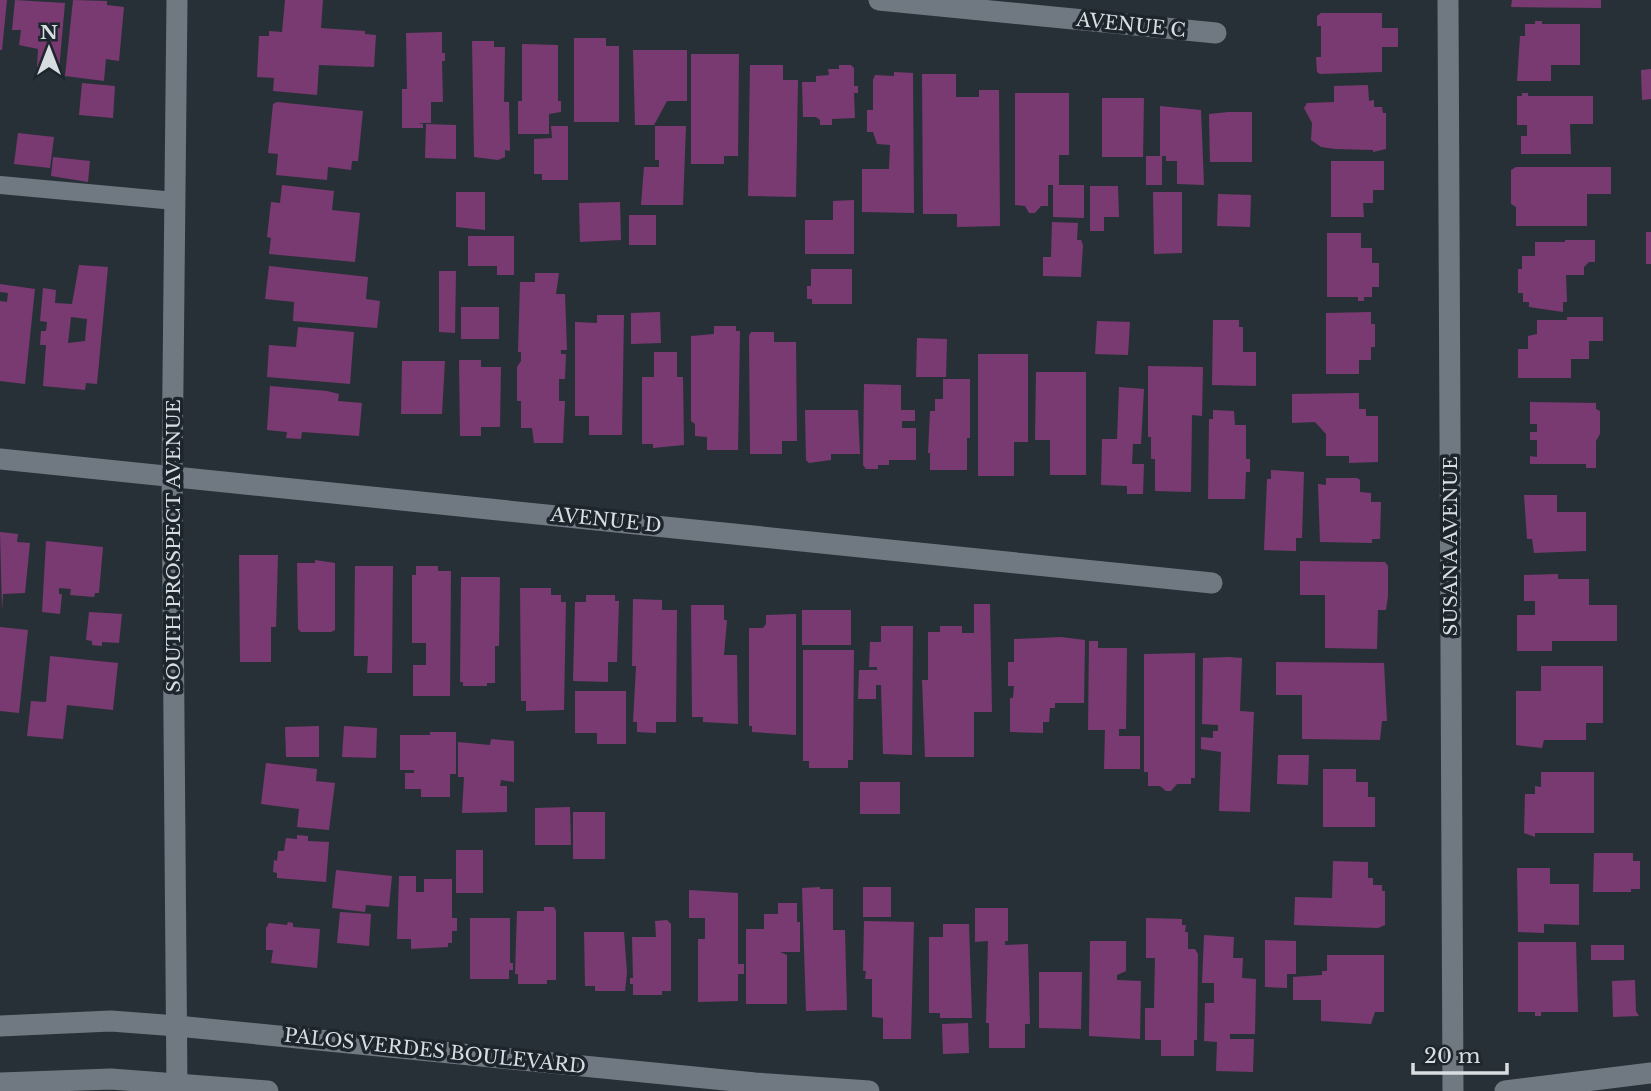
<svg xmlns="http://www.w3.org/2000/svg" width="1651" height="1091" font-family="'Libre Baskerville',serif">
<style>
.building{fill:#793a71;fill-rule:evenodd}
.lines{fill:none;stroke-linecap:round;stroke-linejoin:round}
.lane{stroke:#707982;stroke-width:18}
.street{stroke:#707982;stroke-width:21}
.secondary{stroke:#707982;stroke-width:21}
.labels{text-anchor:middle;dominant-baseline:central;stroke-width:7;stroke-linejoin:round;paint-order:stroke}
.street-label{font-size:19px;fill:#d7dde1;stroke:#1e262d}
</style>
<rect width="100%" height="100%" fill="#283037"/>
<!-- building -->
<g class="building">
<polygon points="0,0 7,0 2,50 0,50"/>
<polygon points="15,0 65,3 59,70 37,67 38,49 19,45 21,30 12,30"/>
<polygon points="73,0 107,1 107,5 124,7 119,61 106,59 104,81 65,76"/>
<polygon points="285,0 323,0 321,28 365,31 365,34 376,35 374,67 319,65 317,95 273,91 274,78 257,77 259,36 269,36 269,31 282,32"/>
<polygon points="1512,0 1601,0 1601,8 1511,7"/>
<polygon points="1321,13 1382,13 1382,28 1398,28 1398,47 1382,47 1382,72 1320,74 1317,72 1316,57 1321,57 1321,26 1317,26 1317,16"/>
<polygon points="1535,21 1542,21 1542,24 1580,24 1580,65 1551,65 1551,81 1517,81 1520,36 1525,36 1525,24 1535,24"/>
<polygon points="442,32 442,53 445,53 445,61 442,61 443,102 431,102 431,123 418,123 423,124 423,128 402,128 402,89 407,89 406,33"/>
<polygon points="574,38 606,38 606,46 619,46 619,122 574,122"/>
<polygon points="472,41 494,41 494,47 505,47 504,102 509,102 510,151 505,150 505,157 498,160 474,157"/>
<polygon points="522,44 558,45 558,101 561,101 561,112 549,114 549,134 518,134 518,101 522,101"/>
<polygon points="633,50 687,50 687,101 667,101 654,125 635,125"/>
<polygon points="691,54 739,54 738,156 724,156 724,164 691,164"/>
<polygon points="750,65 783,65 783,80 798,80 796,197 748,196"/>
<polygon points="839,65 851,65 854,68 854,86 858,86 858,93 854,93 855,118 832,119 832,125 820,125 820,120 816,117 803,117 802,82 816,82 816,76 829,75 828,69 839,69"/>
<polygon points="1651,69 1651,99 1642,100 1641,70"/>
<polygon points="894,72 913,73 914,213 862,212 862,169 889,169 890,145 877,144 873,132 867,132 867,110 873,110 873,80 875,75 894,76"/>
<polygon points="922,74 956,74 956,97 979,97 979,90 999,90 1000,226 957,227 957,214 923,214"/>
<polygon points="82,83 115,86 113,118 79,115"/>
<polygon points="1368,85 1369,101 1374,100 1374,107 1382,107 1383,113 1386,113 1386,149 1373,152 1373,150 1335,149 1321,147 1311,140 1312,123 1304,108 1307,103 1334,102 1334,86"/>
<polygon points="1015,93 1069,93 1069,155 1059,155 1059,185 1084,185 1084,218 1053,217 1053,185 1048,185 1048,206 1041,206 1035,213 1029,213 1025,206 1015,205"/>
<polygon points="1522,93 1528,93 1528,96 1593,96 1593,124 1570,124 1571,154 1521,154 1521,136 1527,136 1527,125 1517,125 1517,96 1522,96"/>
<polygon points="1102,98 1144,98 1143,157 1102,157"/>
<polygon points="277,102 363,111 358,161 352,161 351,170 328,167 327,180 276,175 278,154 268,153 273,104"/>
<polygon points="1160,106 1201,110 1204,185 1177,184 1177,161 1166,161 1166,156 1162,156 1162,185 1146,185 1146,156 1160,156"/>
<polygon points="1228,112 1252,112 1252,162 1210,162 1209,114"/>
<polygon points="426,124 456,125 456,159 425,158"/>
<polygon points="551,126 568,126 568,180 542,180 542,174 534,174 534,139 552,138"/>
<polygon points="655,126 686,126 683,205 641,205 644,167 659,167 659,160 655,160"/>
<polygon points="18,133 54,137 50,168 14,164"/>
<polygon points="53,157 90,161 88,182 51,176"/>
<polygon points="1331,161 1384,161 1384,190 1373,190 1373,203 1363,203 1364,217 1331,217"/>
<polygon points="1516,167 1611,167 1611,194 1587,194 1587,226 1516,226 1516,207 1511,204 1511,170"/>
<polygon points="282,185 334,191 332,210 360,213 355,262 269,254 271,238 267,237 271,202 280,203"/>
<polygon points="1090,186 1118,186 1119,217 1104,217 1104,231 1090,231"/>
<polygon points="456,192 485,192 485,230 456,227"/>
<polygon points="1153,192 1182,192 1182,253 1154,254"/>
<polygon points="1218,194 1251,195 1250,227 1217,226"/>
<polygon points="854,200 854,254 805,254 805,220 833,220 833,201"/>
<polygon points="620,202 621,240 580,242 579,203"/>
<rect x="629" y="215" width="27" height="30"/>
<polygon points="1052,222 1078,223 1077,240 1081,240 1083,245 1081,277 1043,276 1043,257 1051,257"/>
<rect x="1646" y="232" width="5" height="32"/>
<polygon points="1327,233 1361,233 1361,248 1372,248 1372,263 1379,263 1379,287 1372,287 1372,297 1364,297 1364,301 1358,301 1358,297 1327,297"/>
<polygon points="468,236 514,236 514,275 497,275 497,266 468,266"/>
<polygon points="1565,240 1595,240 1595,262 1589,262 1584,267 1584,275 1566,275 1567,302 1563,302 1563,312 1529,307 1529,302 1523,302 1523,293 1518,293 1518,269 1522,269 1522,256 1535,256 1535,242 1565,242"/>
<path d="M79 265 108 267 97 384 86 383 85 390 43 386 46 345H40L41 331H46L47 322 40 321 43 288 56 290 55 303 72 304ZM71 317 87 319 85 341 68 343Z"/>
<polygon points="269,266 368,277 366,299 380,301 377,328 293,321 294,302 265,299"/>
<polygon points="811,269 852,269 852,304 812,304 812,299 807,299 807,286 811,286"/>
<polygon points="439,271 456,271 455,333 439,332"/>
<polygon points="535,273 559,273 556,294 565,294 567,350 561,350 561,354 566,354 565,379 559,379 559,401 565,401 563,443 534,443 532,428 521,428 521,401 517,401 517,367 521,361 521,352 518,352 520,282 535,282"/>
<polygon points="0,284 35,289 25,384 0,381 0,301 7,302 8,293 0,292"/>
<rect x="461" y="307" width="38" height="32"/>
<polygon points="660,312 661,343 631,344 631,313"/>
<polygon points="1371,312 1371,324 1375,324 1375,347 1371,347 1371,360 1359,360 1359,374 1326,374 1326,313"/>
<polygon points="597,315 624,315 622,435 589,435 589,416 575,416 575,322 597,323"/>
<polygon points="1567,317 1603,317 1603,341 1589,341 1589,359 1571,359 1571,378 1518,378 1518,349 1528,349 1528,336 1537,334 1537,320 1567,320"/>
<polygon points="1213,320 1239,320 1239,327 1243,327 1243,352 1256,352 1256,386 1212,385"/>
<polygon points="1097,321 1130,322 1128,355 1095,354"/>
<polygon points="714,326 736,326 736,331 740,331 738,450 707,450 707,437 695,436 695,424 691,421 691,336 714,334"/>
<polygon points="298,327 354,332 350,384 267,377 269,345 296,347"/>
<polygon points="751,332 774,332 774,342 796,342 797,441 782,441 782,454 750,454 749,336"/>
<polygon points="917,338 947,339 946,377 916,377"/>
<polygon points="654,352 677,352 677,377 683,377 684,445 653,448 653,444 642,444 642,377 654,377"/>
<polygon points="978,354 1028,354 1028,442 1014,442 1014,476 978,476"/>
<polygon points="459,360 481,360 481,367 501,367 500,427 481,427 481,436 460,436"/>
<polygon points="402,361 445,361 442,414 401,414"/>
<polygon points="1148,366 1203,367 1202,416 1192,415 1191,492 1155,491 1155,459 1151,459 1151,437 1148,437"/>
<polygon points="1036,372 1086,372 1086,475 1050,475 1050,440 1035,440"/>
<polygon points="943,379 970,379 970,438 967,438 967,470 930,470 930,453 928,453 930,411 935,411 935,399 943,399"/>
<polygon points="864,384 901,385 901,410 915,410 915,421 902,421 902,428 916,428 916,460 889,460 889,465 878,465 878,469 866,469 863,465"/>
<polygon points="270,386 327,391 339,394 338,401 362,403 359,436 302,432 301,439 286,438 287,432 267,430"/>
<polygon points="1119,387 1144,389 1141,444 1133,444 1132,464 1144,464 1143,494 1127,494 1127,486 1101,485 1102,439 1117,439"/>
<polygon points="1359,393 1359,409 1366,409 1366,416 1378,416 1378,462 1349,463 1349,456 1326,456 1326,434 1315,422 1292,423 1292,394"/>
<polygon points="1530,402 1596,403 1596,409 1600,411 1600,434 1596,441 1596,468 1586,468 1586,464 1530,464 1530,456 1537,457 1537,440 1530,440 1530,432 1537,432 1537,424 1530,424"/>
<polygon points="805,410 858,410 860,454 831,454 831,460 809,463 806,460"/>
<polygon points="1213,410 1234,411 1235,425 1246,425 1246,459 1250,459 1250,472 1246,472 1245,499 1208,499 1209,419 1213,419"/>
<polygon points="1271,470 1304,472 1302,538 1296,538 1296,551 1264,550 1267,479 1271,479"/>
<polygon points="1326,478 1357,478 1360,480 1360,492 1371,493 1371,502 1381,502 1380,539 1372,539 1372,543 1320,542 1318,484 1326,485"/>
<polygon points="1524,495 1557,495 1557,512 1586,512 1586,551 1534,553 1532,539 1527,539"/>
<polygon points="0,532 18,534 17,542 30,543 25,593 3,594 2,611"/>
<polygon points="46,541 103,547 99,593 95,593 94,597 70,595 71,589 59,588 59,594 62,594 60,614 42,612"/>
<polygon points="239,555 278,555 276,627 271,627 271,662 240,662"/>
<polygon points="315,560 335,563 335,630 331,632 301,632 298,629 297,563 315,563"/>
<polygon points="1300,561 1385,562 1388,566 1388,596 1386,610 1378,610 1377,649 1325,648 1325,595 1300,595"/>
<polygon points="355,566 393,566 392,673 367,673 368,656 354,656"/>
<polygon points="416,566 438,566 438,571 451,571 450,696 413,696 413,665 426,665 426,643 412,643 412,575 416,575"/>
<polygon points="1558,574 1558,579 1589,579 1589,605 1617,605 1617,641 1552,641 1552,651 1517,651 1517,615 1535,615 1535,601 1524,601 1524,575"/>
<polygon points="461,577 500,577 499,646 495,646 495,683 487,683 487,686 463,686 463,682 460,682"/>
<polygon points="520,588 551,588 551,595 561,595 561,602 566,602 564,710 526,711 526,701 521,701"/>
<polygon points="586,595 615,595 615,601 619,601 617,662 608,662 608,682 573,681 575,602 586,602"/>
<polygon points="633,599 662,600 662,610 677,610 676,722 656,722 656,733 637,732 637,722 633,722 636,666 632,666"/>
<polygon points="974,604 990,604 992,712 974,712 974,757 925,757 922,680 928,680 928,632 940,632 940,626 962,626 962,633 974,633"/>
<polygon points="691,605 724,605 724,620 727,620 724,655 737,655 738,724 703,722 703,717 692,717"/>
<rect x="802" y="610" width="49" height="35"/>
<polygon points="89,612 122,614 119,643 102,642 102,646 92,645 92,641 86,640"/>
<polygon points="796,614 796,735 752,732 752,726 749,726 749,628 763,628 766,624 766,615"/>
<polygon points="881,626 913,626 912,755 883,754 881,685 876,685 876,699 858,699 859,670 877,670 877,667 869,667 870,642 881,642"/>
<polygon points="0,627 28,630 19,713 0,711"/>
<polygon points="1061,637 1085,640 1084,703 1055,703 1055,708 1050,708 1049,722 1043,722 1043,733 1010,732 1010,698 1013,698 1014,686 1008,686 1008,662 1014,662 1014,639"/>
<polygon points="1089,641 1098,641 1098,648 1127,648 1126,729 1119,729 1119,736 1140,736 1140,769 1104,769 1105,730 1088,730"/>
<polygon points="803,650 854,650 853,760 848,760 848,768 809,768 809,761 803,761"/>
<polygon points="1195,653 1195,778 1191,778 1191,784 1177,784 1171,791 1166,791 1160,786 1148,786 1148,772 1144,772 1144,654"/>
<polygon points="50,656 118,663 113,710 67,705 63,739 27,736 31,701 46,702"/>
<polygon points="1229,657 1242,658 1240,711 1254,712 1250,812 1219,811 1221,752 1201,749 1201,737 1213,738 1213,731 1218,731 1218,725 1202,724 1203,658"/>
<polygon points="1276,662 1384,663 1387,721 1382,721 1380,740 1302,739 1302,695 1276,695"/>
<polygon points="1541,666 1603,666 1603,723 1586,723 1586,740 1544,740 1542,748 1516,745 1516,691 1541,691"/>
<polygon points="575,691 626,691 626,744 597,744 597,733 575,733"/>
<polygon points="319,726 319,757 286,757 285,727"/>
<polygon points="344,726 377,728 376,758 342,757"/>
<polygon points="430,732 456,732 456,774 450,774 450,797 421,797 421,789 405,789 405,773 414,773 414,770 400,770 400,735 430,735"/>
<polygon points="491,739 514,741 514,782 501,780 500,786 507,786 507,812 462,813 464,777 458,777 458,742 490,745"/>
<polygon points="1278,755 1309,755 1308,785 1277,784"/>
<polygon points="266,763 317,769 316,781 335,783 329,830 297,827 299,809 261,804"/>
<polygon points="1323,769 1356,769 1356,782 1368,782 1368,797 1375,797 1375,827 1323,827"/>
<polygon points="1541,772 1594,772 1594,833 1535,833 1535,837 1524,833 1525,794 1535,794 1535,786 1541,787"/>
<rect x="860" y="782" width="40" height="32"/>
<polygon points="570,807 571,845 535,845 535,808"/>
<rect x="573" y="812" width="32" height="47"/>
<polygon points="297,835 308,836 308,841 329,842 326,882 277,878 277,873 273,872 274,860 277,861 278,851 284,851 286,838 297,839"/>
<rect x="456" y="850" width="27" height="43"/>
<polygon points="1594,853 1633,853 1633,861 1640,861 1640,889 1631,889 1631,892 1593,892"/>
<polygon points="1333,861 1368,862 1368,878 1373,878 1373,885 1382,885 1382,891 1385,891 1385,925 1378,928 1294,925 1295,897 1332,898"/>
<polygon points="1517,868 1550,868 1550,884 1579,884 1579,925 1544,924 1544,933 1518,932"/>
<polygon points="336,870 392,876 389,907 366,905 365,912 332,908"/>
<polygon points="399,876 416,876 416,892 424,892 424,879 452,879 452,918 457,918 457,931 452,931 452,943 448,943 448,947 411,949 411,939 397,939"/>
<polygon points="820,887 820,889 833,889 833,930 845,930 847,1010 806,1011 802,888"/>
<rect x="863" y="887" width="28" height="30"/>
<polygon points="689,890 738,893 738,964 744,964 744,974 738,974 738,1001 698,1002 698,939 705,939 705,918 689,918"/>
<polygon points="778,903 797,903 797,922 800,922 800,952 780,952 787,955 787,1004 746,1004 746,929 764,929 764,914 778,914"/>
<polygon points="544,907 554,907 556,911 556,980 547,980 547,984 518,984 518,974 515,974 517,911 544,911"/>
<polygon points="975,908 1008,908 1008,941 1005,941 1005,945 1028,944 1030,1024 1025,1024 1025,1048 989,1048 989,1023 986,1023 988,941 975,942"/>
<polygon points="340,912 371,914 369,946 337,943"/>
<polygon points="470,918 510,918 510,963 513,963 513,970 509,970 509,979 470,979"/>
<polygon points="1146,918 1182,919 1182,925 1186,925 1185,932 1188,932 1188,949 1195,949 1198,954 1197,1040 1194,1040 1194,1056 1161,1056 1161,1040 1145,1040 1145,1008 1154,1008 1155,958 1146,958"/>
<polygon points="667,920 671,924 671,991 662,991 662,995 633,995 633,984 630,984 630,978 633,978 632,937 656,937 655,921"/>
<polygon points="864,921 914,922 911,1039 883,1039 883,1018 872,1017 872,979 865,979 866,971 863,971"/>
<polygon points="288,922 293,923 293,927 320,929 317,968 271,963 273,950 266,950 266,928 269,923 287,925"/>
<polygon points="943,924 969,924 972,1018 940,1018 940,1013 929,1013 929,937 943,937"/>
<polygon points="584,932 624,932 627,973 625,991 595,991 595,986 585,986"/>
<polygon points="1204,935 1234,937 1233,958 1243,958 1242,978 1256,979 1255,1034 1230,1034 1230,1039 1254,1039 1253,1072 1216,1071 1217,1042 1204,1041 1205,1003 1214,1003 1214,983 1202,983"/>
<polygon points="1265,940 1296,941 1296,974 1287,974 1287,988 1265,987"/>
<polygon points="1090,941 1126,941 1126,971 1117,975 1117,980 1141,981 1140,1039 1089,1036"/>
<polygon points="1518,942 1576,942 1578,1012 1541,1012 1541,1016 1535,1016 1535,1012 1518,1012"/>
<rect x="1591" y="945" width="33" height="15"/>
<polygon points="1327,955 1384,955 1384,1012 1375,1012 1371,1024 1321,1021 1321,1000 1293,1000 1293,977 1322,975 1322,971 1327,971"/>
<polygon points="1039,972 1082,972 1081,1029 1039,1028"/>
<polygon points="1635,980 1636,1011 1639,1016 1613,1017 1612,981"/>
<polygon points="968,1023 969,1053 943,1054 942,1024"/>
</g>
<g class="lines">
<!-- lane -->
<polyline class="lane" points="0,185 175,201"/>
<!-- street -->
<g class="street">
<polyline points="879,0 1216,33"/>
<polyline points="1448,0 1453,1091"/>
<polyline points="0,459 1212,583"/>
</g>
<!-- secondary -->
<g class="secondary">
<polyline points="0,1026 111,1021 177,1026 755,1083 869,1091"/>
<polyline points="0,1083 111,1079 268,1091"/>
<polyline points="177,1091 172,474 177,0"/>
<polyline points="1505,1091 1651,1073"/>
</g>
</g>
<g class="labels">
<!-- street labels -->
<g class="street-label">
<text transform="translate(1131 25) rotate(6)">AVENUE C</text>
<text transform="translate(606 520) rotate(6)">AVENUE D</text>
<text transform="translate(173 546) rotate(-90)">SOUTH PROSPECT AVENUE</text>
<text transform="translate(1450 546) rotate(-90)">SUSANA AVENUE</text>
<text transform="translate(435 1051) rotate(6)">PALOS VERDES BOULEVARD</text>
</g>
</g>
<!-- north arrow -->
<g transform="translate(49 49)" stroke="#1e262d" stroke-width="5" paint-order="stroke">
<path d="M0-5L12 26L0 18L-12 26Z" fill="#d7dde1"/>
<text y="-10" font-size="19" font-weight="bold" text-anchor="middle" fill="#d7dde1">N</text>
</g>
<!-- scale -->
<path d="M1413 1063v10h94v-10" fill="none" stroke="#d7dde1" stroke-width="3.5"/>
<text x="1424" y="1063" font-size="21" fill="#d7dde1" stroke="#1e262d" stroke-width="5" paint-order="stroke">20 m</text>
</svg>
